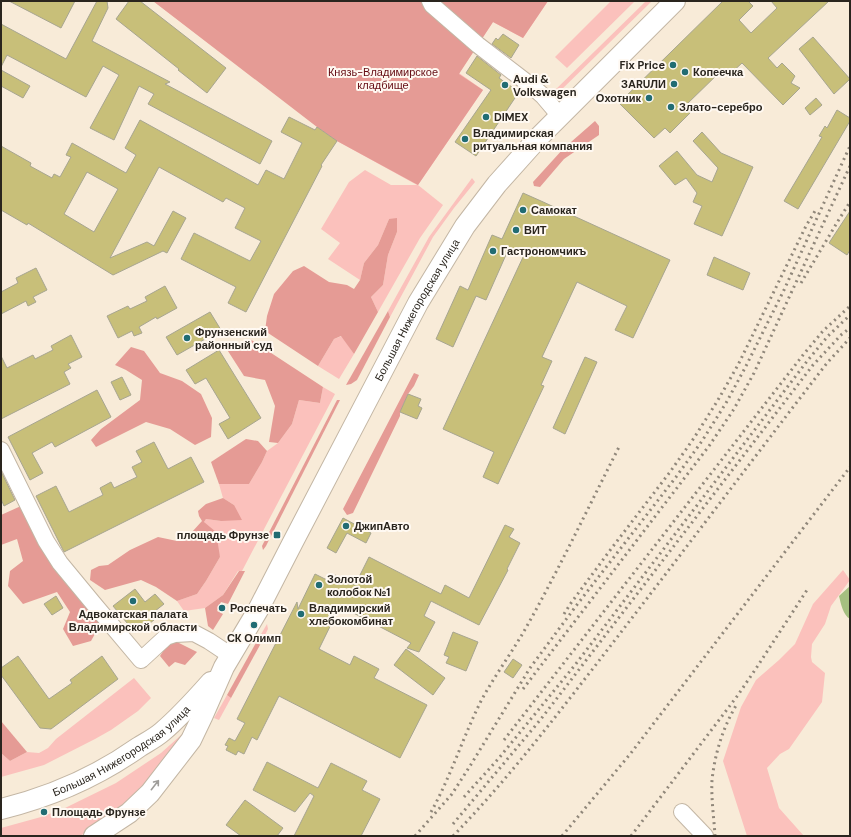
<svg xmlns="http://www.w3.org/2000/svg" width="851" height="837" font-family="'DM Sans',sans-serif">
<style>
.green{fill:#fbc1bc}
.forest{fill:#e59b95}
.water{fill:#a5bf80}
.building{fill:#c8bf79;stroke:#a7a590;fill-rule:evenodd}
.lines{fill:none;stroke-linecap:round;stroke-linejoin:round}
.minor-casing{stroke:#c3b6a4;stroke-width:18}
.major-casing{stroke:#c3b6a4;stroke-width:22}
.minor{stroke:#fff;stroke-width:16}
.major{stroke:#fff;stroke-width:20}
.rail{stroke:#90877a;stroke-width:3;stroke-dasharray:2 4;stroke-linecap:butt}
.oneway{stroke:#9f9d9a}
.poi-dot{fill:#216c73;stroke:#fff9f2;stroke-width:1.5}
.labels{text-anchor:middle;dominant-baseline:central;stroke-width:4;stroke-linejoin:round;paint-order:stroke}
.poi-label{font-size:11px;font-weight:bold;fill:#2a251e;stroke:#fff9f2;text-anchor:start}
.park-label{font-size:11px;fill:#650c13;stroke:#fff9f2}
.street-label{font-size:11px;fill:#2a251e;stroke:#fff9f2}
</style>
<rect width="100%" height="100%" fill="#f8ebd8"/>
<!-- green -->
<g class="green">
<polygon points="153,1 548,1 523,38 493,22 459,73 483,90 418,185 443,205 420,238 378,312 371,297 383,285 388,255 397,232 389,219 378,245 364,263 360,280 328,259 340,243 321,229 349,182 365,170 391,185 417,185 337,141"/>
<polygon points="611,1 635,1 567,68 555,57"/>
<polygon points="646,1 652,1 554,97 549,96"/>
<polygon points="472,178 475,182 454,208 433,237 390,317 388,311 429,237"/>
<polygon points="342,336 354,354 339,379 318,366 334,339"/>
<polygon points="323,387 335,394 242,571 238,571 223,595 205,608 184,611 177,601 197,594 206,581 220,557 204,522 206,519 221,521 234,505 223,498 219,484 249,484 262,462 267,451 278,443 292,424 299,400 320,403"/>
<polygon points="843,570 850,580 831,606 825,624 812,644 811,657 812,662 825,673 822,702 789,749 780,754 767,768 779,808 804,836 747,836 723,761 741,707 756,680 779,660 795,644 813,604"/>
<polygon points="267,624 268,629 260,645 257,641"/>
<polygon points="134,678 151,698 138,711 111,730 95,739 44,765 1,777 1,753 10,761 27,752 39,753 48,748 56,739"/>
<polygon points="227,695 231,698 219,720 214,718"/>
<polygon points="189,728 137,793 100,824 80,836 1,836 1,828 41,817 65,808 116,783 161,753"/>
</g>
<!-- forest -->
<g class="forest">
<polygon points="153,1 548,1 523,38 493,22 459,74 483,90 418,185 337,141 317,127"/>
<polygon points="595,121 599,126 599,135 564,159 540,187 534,186 533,182 563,149"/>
<polygon points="397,218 397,232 388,255 383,285 371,297 378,312 354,354 341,336 334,339 318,366 265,331 267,316 274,294 293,271 304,266 329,282 347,285 354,289 360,280 364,263 378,245 389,219"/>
<polygon points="388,311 390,317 357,380 351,384 346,385"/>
<polygon points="250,339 323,387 320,403 299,400 292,424 278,443 269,442 275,406 265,380 244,376 226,348"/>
<polygon points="131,347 144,351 160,373 182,381 201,394 212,418 211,437 195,445 170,429 146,422 96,447 91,440 101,429 140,400 142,380 126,370 115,365"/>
<polygon points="414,373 419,375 414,386 408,394 400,412 400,416 353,513 347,515 343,509"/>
<polygon points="337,400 340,400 266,546 263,550 262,546"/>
<polygon points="246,439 258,441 267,451 262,462 249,484 219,484 211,462"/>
<polygon points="223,498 234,505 242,520 221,521 206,519 204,522 216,532 220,557 206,581 197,594 177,601 156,587 141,580 105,590 90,580 91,570 99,566 108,565 130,550 158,537 177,541 192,532 202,521 199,516 198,511 206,504"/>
<polygon points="21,506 38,541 63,580 101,623 91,641 73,646 63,629 70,612 57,592 23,604 8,586 10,571 23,561 17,539 1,545 1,515"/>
<polygon points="239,571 245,571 228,604 221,602 217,611 223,614 213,630 208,626 205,608 223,595"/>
<polygon points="171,639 197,652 185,665 175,662 169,667 160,656"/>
<polygon points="257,641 260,645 231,698 227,695"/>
<polygon points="1,721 27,752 10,761 1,753"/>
</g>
<!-- water -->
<path class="water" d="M850 586V619C843 615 841 604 839 596Z"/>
<!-- building -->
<g class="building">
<polygon points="9,1 75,1 61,28"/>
<polygon points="97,1 107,1 108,8 92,41 170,82 165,84 272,141 260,164 148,104 154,94 139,86 114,140 90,128 119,75 103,66 86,97 7,55 1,67 1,24 66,59"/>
<polygon points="129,1 140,1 226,68 207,93 178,70 179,69 116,19"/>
<polygon points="723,1 748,1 753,6 739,20 751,33 777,8 771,1 829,1 768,58 777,68 782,63 795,76 791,83 800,88 783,105 742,63 729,75 723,69 686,105 692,111 670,133 665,128 654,138 619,103"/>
<polygon points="503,34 519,45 511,58 492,44 496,38 498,40"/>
<polygon points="813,37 850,79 834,94 799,49"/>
<polygon points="477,56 501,75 499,78 519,92 476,156 455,142 491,90 466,73"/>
<polygon points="1,70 30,86 23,98 1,86"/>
<polygon points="816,98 822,105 810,115 805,108"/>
<polygon points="837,110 850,118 850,121 798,209 784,201 822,137 819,136 825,126 827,128"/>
<path d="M289 117 315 130 317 127 337 141 321 165 322 166 246 312 228 303 236 287 181 259 194 233 250 261 261 241 235 228 245 208 226 198 223 202 159 167 110 258 147 242 154 246 173 211 186 218 167 253 163 251 113 275 28 223 27 225 1 210V146L31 163 30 166 52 178 54 174 60 177 71 157 66 155 72 143 126 173 136 155 125 148 140 120 258 185 266 170 284 179 302 143 281 132ZM87 172 118 189 94 232 64 214Z"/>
<polygon points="702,132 721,153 753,167 722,236 694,224 702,206 693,202 697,193 686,178 675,185 659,166 677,151 697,175 712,182 718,168 693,141"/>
<polygon points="523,193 541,201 670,260 633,338 615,330 627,306 577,282 542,357 552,361 541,385 544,386 498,484 483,477 494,452 443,429 524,255 509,248 486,300 476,296 453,347 436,339 460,286 468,290 492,235 502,239"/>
<polygon points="850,211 850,250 847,255 829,243"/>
<polygon points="714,257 750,273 743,290 707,275"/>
<polygon points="36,268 47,290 33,297 36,302 28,306 26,301 1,314 1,292 18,283 16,278"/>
<polygon points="165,286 177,308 157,319 156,317 139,327 142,333 134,336 132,331 118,338 107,316 128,306 130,309 147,301 145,297"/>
<polygon points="210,312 221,330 177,355 166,337"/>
<polygon points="71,335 82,357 68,364 71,368 64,372 70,384 1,419 1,356 7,368 33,355 35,359 53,350 51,346"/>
<polygon points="219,350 261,418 228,439 219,424 230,418 206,378 195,384 186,370"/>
<polygon points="585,357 597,362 565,434 553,428"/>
<polygon points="122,377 131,395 120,400 111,382"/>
<polygon points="97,390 111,417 55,447 52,442 32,453 43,473 30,480 8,437"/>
<polygon points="408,394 421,399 418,406 422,408 417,419 400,412"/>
<polygon points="154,442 168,469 191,457 204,482 64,552 36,496 56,486 69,512 103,495 100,488 111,482 114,488 137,477 132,467 142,462 136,451"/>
<polygon points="1,471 15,500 4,506 1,499"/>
<polygon points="343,518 371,533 366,543 347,533 336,553 327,548"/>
<polygon points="505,525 514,529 509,537 520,543 507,569 508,570 479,625 431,601 424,616 435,622 419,652 407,648 411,643 340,606 319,649 350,665 354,656 379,669 374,678 427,705 400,758 279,696 257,740 252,737 244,754 238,751 236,755 226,750 228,746 225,745 229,738 235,741 245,723 237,719 297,602 298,609 315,574 331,582 335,575 355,585 369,557 441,594 445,585 469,598"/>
<polygon points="135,589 145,602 155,594 164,604 150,615 154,620 142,629 138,624 132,629 113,606"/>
<polygon points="56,596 63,608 52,615 44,604"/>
<polygon points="453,632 478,642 466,671 446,663 449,657 444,655"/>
<polygon points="406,649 445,678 433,695 394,665"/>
<polygon points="18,656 49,699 72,683 70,680 102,656 118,679 51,729 40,728 1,675 1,668"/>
<polygon points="513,659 522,665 513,678 504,672"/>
<polygon points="267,762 318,788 331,763 367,781 362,790 380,799 361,836 294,836 314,796 310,793 295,812 253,790"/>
<polygon points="245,800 283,828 277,836 241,836 226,825"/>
</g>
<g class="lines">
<defs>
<g id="minor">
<polyline points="430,1 432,5 478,45 534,88 543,96 560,116"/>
<polyline points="1,450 46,541 60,563 93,603 141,660 166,637 175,634 194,633 209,641 230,655"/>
<polyline points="682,812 705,836"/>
</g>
<g id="major">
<path id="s1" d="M1 809C50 797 98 776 139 747 147 742 155 738 162 732 180 717 195 700 211 682"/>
<path id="s2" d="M94 836 129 813 150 793 191 740 202 717 224 667 258 610 293 542 418 303 465 226 497 184 540 136 675 1"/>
</g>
</defs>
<!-- minor casing -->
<use href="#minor" class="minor-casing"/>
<!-- major casing -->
<use href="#major" class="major-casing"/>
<!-- minor -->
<use href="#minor" class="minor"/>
<!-- major -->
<use href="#major" class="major"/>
<!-- rail -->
<g class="rail">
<polyline points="801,283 838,221 850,202"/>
<polyline points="564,614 571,603 611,549 670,472 694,438 718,400 738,365 806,226 815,211"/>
<polyline points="523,689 709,446 734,409 754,373 850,166"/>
<polyline points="504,740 803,355 823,331 850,306"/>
<polyline points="464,797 499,758 575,665 808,360 828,336 850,315"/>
<path d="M431 812C451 776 463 737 481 701 495 675 513 651 527 626 560 567 589 506 619 447"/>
<polyline points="453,824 541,719 813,365 842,334 850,328"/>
<polyline points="415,836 452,794 470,766 530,668 576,606 676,477 702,441 726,403 745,368 784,290 850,146"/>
<path d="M453 836C512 775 563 707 615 640 686 548 756 455 827 363L850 338"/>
<polyline points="562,836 631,753 850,467"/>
<polyline points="631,836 738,695 757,667 807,590"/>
<path d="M715 836C714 818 711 799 712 780 715 753 723 727 737 704"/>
</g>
</g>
<!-- one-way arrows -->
<defs><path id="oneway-shaft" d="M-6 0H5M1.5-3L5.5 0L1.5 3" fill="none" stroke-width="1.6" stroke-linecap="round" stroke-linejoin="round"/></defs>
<use class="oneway" href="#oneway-shaft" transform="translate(155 785) rotate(-52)"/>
<!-- markers -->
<g class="poi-dot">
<circle cx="673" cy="65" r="4"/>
<circle cx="685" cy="72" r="4"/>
<circle cx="674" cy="84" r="4"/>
<circle cx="505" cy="85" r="4"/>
<circle cx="649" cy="98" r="4"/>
<circle cx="671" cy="107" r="4"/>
<circle cx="486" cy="117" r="4"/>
<circle cx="465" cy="139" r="4"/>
<circle cx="523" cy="210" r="4"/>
<circle cx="516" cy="230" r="4"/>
<circle cx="493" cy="251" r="4"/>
<circle cx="187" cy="338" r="4"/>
<circle cx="346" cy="526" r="4"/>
<rect x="273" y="531" width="8" height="8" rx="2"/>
<circle cx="319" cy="585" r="4"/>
<circle cx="133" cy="601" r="4"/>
<circle cx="222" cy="608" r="4"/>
<circle cx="301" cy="614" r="4"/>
<circle cx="254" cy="625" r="4"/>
<circle cx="44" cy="812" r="4"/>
</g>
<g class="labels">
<!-- poi labels -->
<g class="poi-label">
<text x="665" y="65" text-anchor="end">Fix Price</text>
<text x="693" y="72">Копеечка</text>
<text x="513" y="79">Audi &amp;<tspan x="513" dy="13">Volkswagen</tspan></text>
<text x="666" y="84" text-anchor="end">ЗАRUЛИ</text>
<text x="641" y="98" text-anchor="end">Охотник</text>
<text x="679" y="107">Злато-серебро</text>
<text x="494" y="117">DIMEX</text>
<text x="473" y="133">Владимирская<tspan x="473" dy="13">ритуальная компания</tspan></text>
<text x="531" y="210">Самокат</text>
<text x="524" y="230">ВИТ</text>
<text x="501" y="251">Гастрономчикъ</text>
<text x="195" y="332">Фрунзенский<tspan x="195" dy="13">районный суд</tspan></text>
<text x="354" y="526">ДжипАвто</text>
<text x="269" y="535" text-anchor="end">площадь Фрунзе</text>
<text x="327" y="579">Золотой<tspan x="327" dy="13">колобок №1</tspan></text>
<text x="230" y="608">Роспечать</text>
<text x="309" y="608">Владимирский<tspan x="309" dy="13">хлебокомбинат</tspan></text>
<text x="133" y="614" text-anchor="middle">Адвокатская палата<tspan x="133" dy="13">Владимирской области</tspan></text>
<text x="254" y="638" text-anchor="middle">СК Олимп</text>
<text x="52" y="812">Площадь Фрунзе</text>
</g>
<!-- park labels -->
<g class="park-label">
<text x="383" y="72">Князь-Владимирское<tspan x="383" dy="13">кладбище</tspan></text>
</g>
<!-- street labels -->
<g class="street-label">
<text stroke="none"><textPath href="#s2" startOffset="624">Большая Нижегородская улица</textPath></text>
<text stroke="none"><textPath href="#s1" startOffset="135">Большая Нижегородская улица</textPath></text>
</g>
</g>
<!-- border -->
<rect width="851" height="837" fill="none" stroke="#2a251e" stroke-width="4"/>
</svg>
